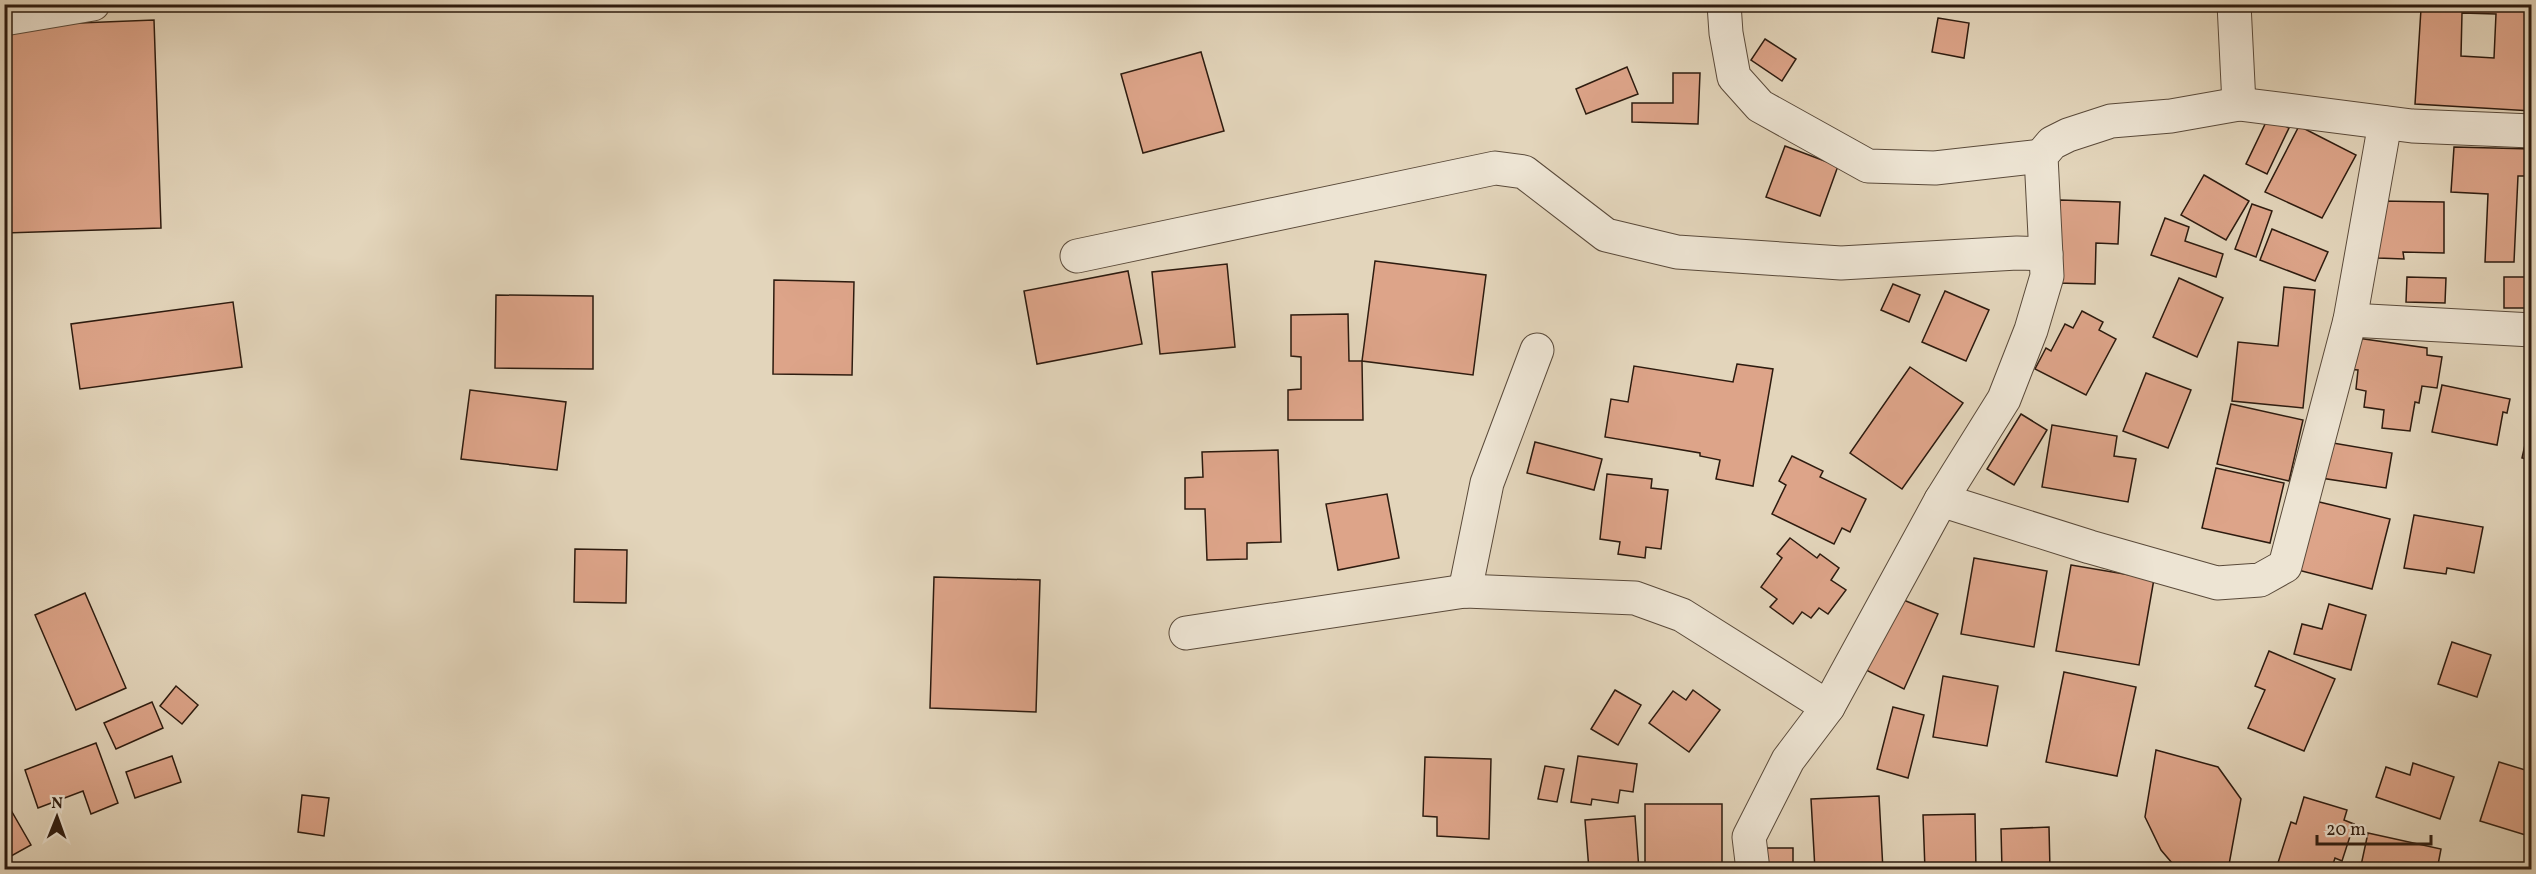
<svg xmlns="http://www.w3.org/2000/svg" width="2536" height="874" font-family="Vollkorn,serif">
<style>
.building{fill:#dda489;stroke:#2d1b0f;stroke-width:1.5;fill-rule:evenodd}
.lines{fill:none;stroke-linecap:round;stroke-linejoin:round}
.minor-casing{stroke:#5a4a3a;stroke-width:35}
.minor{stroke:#ede4d3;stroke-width:33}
</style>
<rect width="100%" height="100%" fill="#e3d5bb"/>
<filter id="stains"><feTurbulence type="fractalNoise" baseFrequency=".00333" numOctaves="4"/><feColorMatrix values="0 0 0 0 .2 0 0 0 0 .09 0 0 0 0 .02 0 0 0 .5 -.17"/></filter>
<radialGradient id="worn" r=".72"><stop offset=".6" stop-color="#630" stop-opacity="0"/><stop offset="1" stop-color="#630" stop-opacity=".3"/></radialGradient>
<!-- building -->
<g class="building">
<path d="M2440 4H2532V111L2415 104 2421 9 2440 10ZM2462 13 2496 14 2494 58 2461 56Z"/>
<polygon points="1938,18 1969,23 1964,58 1932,52"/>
<polygon points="154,20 161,228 5,233 4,26"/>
<polygon points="1765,39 1796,59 1782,81 1751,60"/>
<polygon points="1201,52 1224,131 1143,153 1121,74"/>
<polygon points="1627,67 1638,94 1586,114 1576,89"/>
<polygon points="1673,73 1700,73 1698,124 1632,122 1632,103 1673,103"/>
<polygon points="2268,118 2289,128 2267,174 2246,164"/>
<polygon points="2299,126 2356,155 2322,218 2265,192"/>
<polygon points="1785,146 1838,166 1820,216 1766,197"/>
<polygon points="2454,147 2532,149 2532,176 2518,176 2514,262 2485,262 2488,194 2451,192"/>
<polygon points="2204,175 2249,201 2226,240 2181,215"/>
<polygon points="2060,200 2120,202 2118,244 2096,243 2095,284 2057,283"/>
<polygon points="2379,201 2444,202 2444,253 2403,252 2404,259 2378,258"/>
<polygon points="2252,204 2272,211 2256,257 2235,249"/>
<polygon points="2165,218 2189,227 2185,241 2223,254 2216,277 2151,255"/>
<polygon points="2272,229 2328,252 2315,281 2260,260"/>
<polygon points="1375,261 1486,275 1473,375 1362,361"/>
<polygon points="1227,264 1235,347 1160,354 1152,272"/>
<polygon points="1128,271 1142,344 1037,364 1024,291"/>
<polygon points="2407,277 2446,278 2445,303 2406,302"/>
<rect x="2504" y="277" width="28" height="31"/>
<polygon points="2179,278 2223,298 2197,357 2153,337"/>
<polygon points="774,280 854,282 852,375 773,374"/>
<polygon points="1893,284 1920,295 1909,322 1881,310"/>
<polygon points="2284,287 2315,290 2303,408 2232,401 2238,342 2278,346"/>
<polygon points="1945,291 1989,310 1966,361 1922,342"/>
<polygon points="496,295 593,296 593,369 495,368"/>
<polygon points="233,302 242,367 80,389 71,324"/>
<polygon points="2082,311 2103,322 2099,330 2116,339 2086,395 2035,369 2046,348 2051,351 2065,324 2073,328"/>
<polygon points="1348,314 1349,361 1362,361 1363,420 1288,420 1288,390 1301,389 1301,357 1291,356 1291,315"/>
<polygon points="2350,337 2427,348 2427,355 2442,357 2437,388 2422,386 2419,403 2415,402 2410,431 2382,428 2384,410 2364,407 2366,391 2356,389 2358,370 2346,369"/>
<polygon points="1737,364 1773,369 1753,486 1716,479 1720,460 1700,456 1700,453 1605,437 1611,399 1628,402 1634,366 1733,382"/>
<polygon points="1910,367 1963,403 1902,489 1850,453"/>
<polygon points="2146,373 2191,390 2168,448 2123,431"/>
<polygon points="2442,385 2510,399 2507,413 2503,412 2497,445 2432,432"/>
<polygon points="470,390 566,402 557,470 461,459"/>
<polygon points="2231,404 2303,420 2289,481 2217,464"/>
<polygon points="2021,414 2047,430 2014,485 1987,469"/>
<polygon points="2530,423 2532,423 2532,460 2522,458"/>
<polygon points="2052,425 2117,436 2114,456 2136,459 2128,502 2042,487"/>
<polygon points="1535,442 1602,459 1594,490 1527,473"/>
<polygon points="2327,442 2392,453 2386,488 2321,478"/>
<polygon points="1278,450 1281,542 1247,543 1247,559 1207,560 1205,509 1185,509 1185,478 1203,477 1202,452"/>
<polygon points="1792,456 1823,471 1820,477 1866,499 1850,532 1842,528 1834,544 1772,514 1786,485 1779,481"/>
<polygon points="2216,468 2284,483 2270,543 2202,528"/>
<polygon points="1607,474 1652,479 1651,488 1668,490 1661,549 1646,547 1645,558 1618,554 1620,542 1600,539"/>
<polygon points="1387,494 1399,558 1338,570 1326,504"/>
<polygon points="2311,500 2390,519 2372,589 2294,569"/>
<polygon points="2414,515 2483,527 2474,573 2447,568 2446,574 2404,568"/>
<polygon points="1790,538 1817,558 1820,554 1839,568 1831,580 1846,590 1828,614 1819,608 1811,618 1802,612 1793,624 1770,607 1777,599 1761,587 1782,558 1777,554"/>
<polygon points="575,549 627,550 626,603 574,602"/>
<polygon points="1974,558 2047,571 2034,647 1961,634"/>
<polygon points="2071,565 2154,579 2139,665 2056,651"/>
<polygon points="934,577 1040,580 1036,712 930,708"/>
<polygon points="85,593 126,688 76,710 35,615"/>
<polygon points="1901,599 1938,614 1904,689 1866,670"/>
<polygon points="2329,604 2366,615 2351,670 2294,654 2302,624 2322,629"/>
<polygon points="2452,642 2491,655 2477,697 2438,684"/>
<polygon points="2269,651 2335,679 2304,751 2248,728 2265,690 2255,686"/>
<polygon points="2064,672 2136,687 2117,776 2046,762"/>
<polygon points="1943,676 1998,686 1987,746 1933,737"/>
<polygon points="176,686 198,705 182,724 160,706"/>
<polygon points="1615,690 1641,705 1618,745 1591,729"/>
<polygon points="1693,690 1720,710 1689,752 1649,723 1673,691 1686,700"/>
<polygon points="152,702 163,728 116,749 104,723"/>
<polygon points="1893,707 1924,715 1908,778 1877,769"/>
<polygon points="96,743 118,803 91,814 83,791 38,808 25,770"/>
<polygon points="2156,750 2218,767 2241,799 2228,870 2178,870 2161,850 2145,817"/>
<polygon points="172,756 181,782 135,798 126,772"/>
<polygon points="1578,756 1637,764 1633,792 1620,790 1618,803 1592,799 1591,805 1571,802"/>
<polygon points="1425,757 1491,759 1489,839 1437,836 1437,817 1423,816"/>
<polygon points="2499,762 2532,772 2532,837 2480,821"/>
<polygon points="2413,763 2454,777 2440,819 2376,797 2386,767 2410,775"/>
<polygon points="1545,766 1564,769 1557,802 1538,799"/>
<polygon points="302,795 329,798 324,836 298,832"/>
<polygon points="1879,796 1883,870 1815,870 1811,799"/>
<polygon points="2304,797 2347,810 2344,820 2354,824 2342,861 2335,858 2331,870 2276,869 2291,822 2296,824"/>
<polygon points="4,798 31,845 4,860"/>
<rect x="1645" y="804" width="77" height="66"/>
<polygon points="1975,814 1976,870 1925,870 1923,815"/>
<polygon points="1635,816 1639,870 1589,870 1585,820"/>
<polygon points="2049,827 2050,870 2002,870 2001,829"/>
<polygon points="2368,833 2441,849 2437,870 2360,870"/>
<rect x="1767" y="848" width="26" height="22"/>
</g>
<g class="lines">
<defs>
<g id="minor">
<polyline points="1724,4 1726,33 1734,77 1760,106 1868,166 1935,168 2041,156"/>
<polyline points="2234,4 2239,104"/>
<polyline points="4,19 93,4"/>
<polyline points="1077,256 1495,168 1524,172 1606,235 1677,252 1841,263 2017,253 2046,254"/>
<polyline points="2350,320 2532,330"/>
<polyline points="1941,500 2090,547 2217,583 2260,580 2285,566 2350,320 2385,123"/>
<polyline points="1465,591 1487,483 1537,350"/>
<polyline points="1186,633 1465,591 1635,598 1682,615 1828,707"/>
<polyline points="1753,870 1749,837 1788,760 1828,707 1941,500 2004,399 2031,330 2047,276 2041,156 2052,143 2068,135 2111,121 2171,116 2239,104 2412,126 2532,131"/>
</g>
</defs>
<!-- minor casing -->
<use href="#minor" class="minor-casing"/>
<!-- minor -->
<use href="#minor" class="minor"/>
</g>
<!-- margin -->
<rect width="2536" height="874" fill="none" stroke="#e3d5bb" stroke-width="24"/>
<rect x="6" y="6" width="2524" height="862" fill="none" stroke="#2d1b0f" stroke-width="3"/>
<rect x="12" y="12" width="2512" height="850" fill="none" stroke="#2d1b0f" stroke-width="1.5"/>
<!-- north arrow -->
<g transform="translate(57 817) rotate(1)" stroke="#ede4d3" stroke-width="4.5" paint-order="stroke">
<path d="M0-4.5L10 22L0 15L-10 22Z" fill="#2d1b0f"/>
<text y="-9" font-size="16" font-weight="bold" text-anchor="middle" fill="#2d1b0f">N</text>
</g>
<!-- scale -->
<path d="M2317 835v9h114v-9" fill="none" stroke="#2d1b0f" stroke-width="3"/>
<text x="2326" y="835" font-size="18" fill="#2d1b0f" stroke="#ede4d3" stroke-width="4.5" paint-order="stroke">20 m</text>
<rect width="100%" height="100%" filter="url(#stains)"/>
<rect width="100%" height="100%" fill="url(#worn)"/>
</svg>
